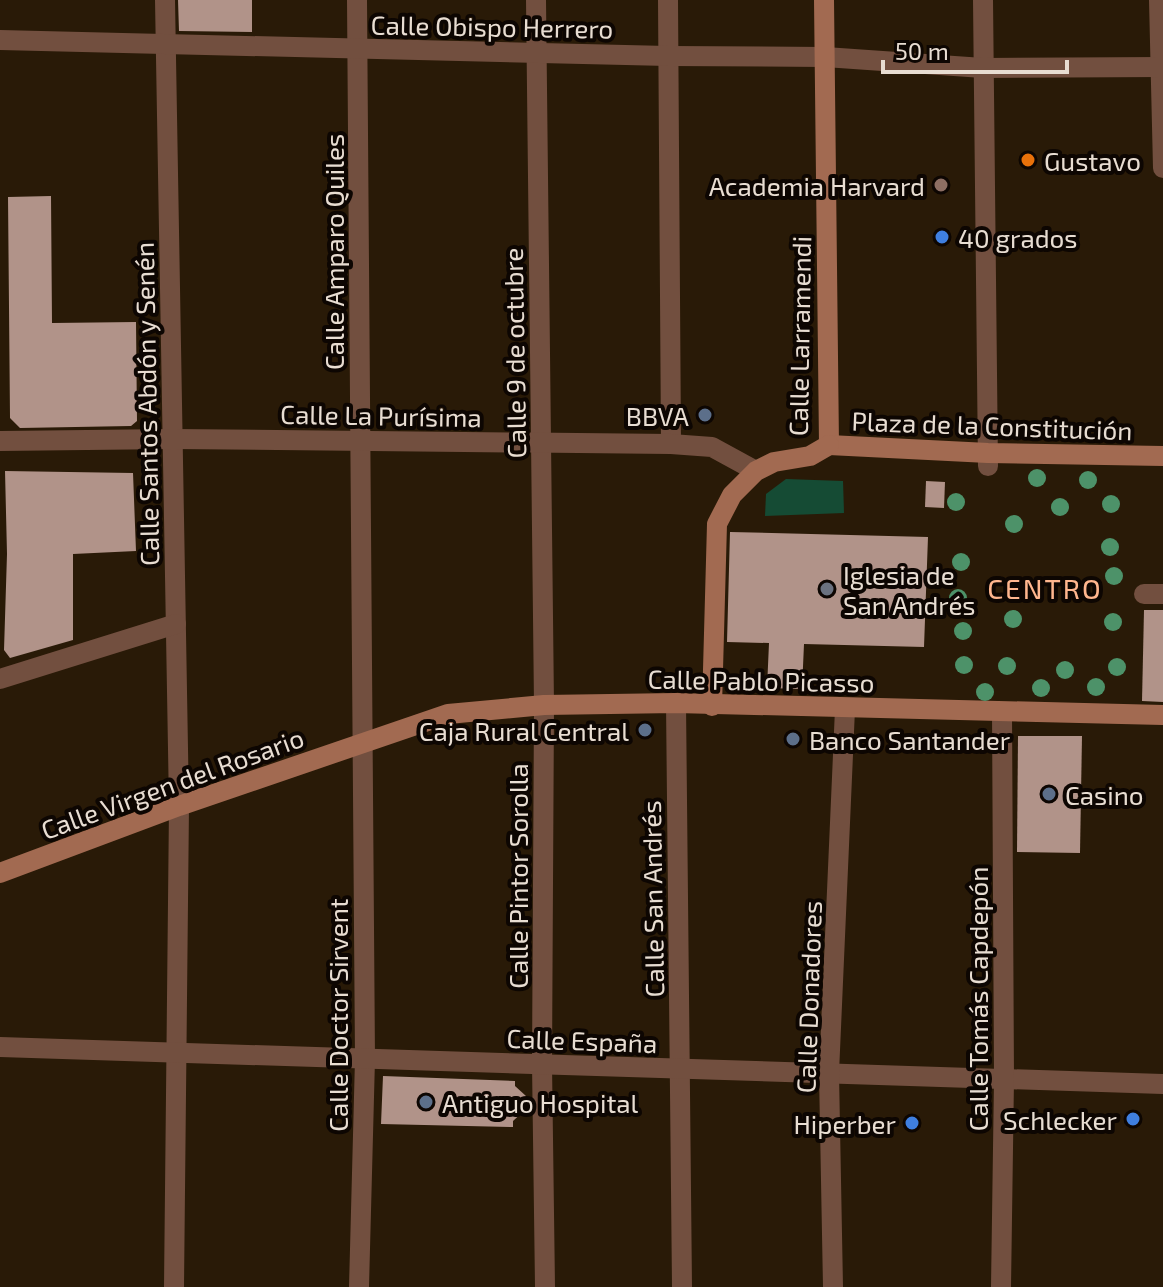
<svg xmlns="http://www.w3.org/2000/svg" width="1163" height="1287" font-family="'Exo 2',sans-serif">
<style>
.green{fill:#154b34}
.building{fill:#b19389}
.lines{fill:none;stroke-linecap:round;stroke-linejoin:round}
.street{stroke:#724f3f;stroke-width:20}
.secondary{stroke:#a26a51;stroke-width:20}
.tree{fill:#4d9269}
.food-dot{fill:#e8710a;stroke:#0d0602;stroke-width:3}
.education-dot{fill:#8d6e63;stroke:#0d0602;stroke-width:3}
.shop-dot{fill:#3f7fe0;stroke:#0d0602;stroke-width:3}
.service-dot{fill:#5c6f8a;stroke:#0d0602;stroke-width:3}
.worship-dot{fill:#6b7280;stroke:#0d0602;stroke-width:3}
.labels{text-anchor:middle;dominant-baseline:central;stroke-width:8;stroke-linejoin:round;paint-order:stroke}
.street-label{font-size:26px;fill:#e8ddd2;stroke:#0d0602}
.poi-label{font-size:26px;fill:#e8ddd2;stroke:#0d0602;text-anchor:start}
.neighbourhood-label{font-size:28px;letter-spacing:2px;fill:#ffb68e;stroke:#0d0602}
</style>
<rect width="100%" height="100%" fill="#291a07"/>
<!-- green -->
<polygon class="green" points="786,479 843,481 844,513 765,516 766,494"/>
<!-- building -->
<g class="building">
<polygon points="178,0 252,0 252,32 179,31"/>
<polygon points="51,196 52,323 136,322 137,421 131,426 20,428 10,418 8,197"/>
<polygon points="5,471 133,473 136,551 73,554 73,640 10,658 4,650 7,554"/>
<polygon points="926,481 945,482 944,508 925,507"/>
<polygon points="730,532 928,537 924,647 804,644 802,689 767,688 769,643 727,642"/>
<polygon points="1144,610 1163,610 1163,702 1142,701"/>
<polygon points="1018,736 1082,736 1080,853 1017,852"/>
<polygon points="383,1076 515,1081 515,1086 526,1096 528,1103 526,1109 513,1121 513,1127 381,1124"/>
</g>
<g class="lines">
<!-- street -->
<g class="street">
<polyline points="165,0 179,806 174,1287"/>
<polyline points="357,0 365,1059 359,1287"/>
<polyline points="536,0 544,705 542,1064 545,1287"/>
<polyline points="668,0 671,444"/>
<polyline points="983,0 988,466"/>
<polyline points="1159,0 1163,168"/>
<polyline points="0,40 668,56 825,57 983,68 1163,67"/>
<polyline points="0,441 173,439 671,444 712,447 756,471"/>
<polyline points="1144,594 1163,594"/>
<polyline points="0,679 176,624"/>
<polyline points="676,703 682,1287"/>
<polyline points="0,1047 1163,1084"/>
<polyline points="833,1287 829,1073 845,709"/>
<polyline points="1001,1287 1004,1079 1002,712"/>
</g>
<!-- secondary -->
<g class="secondary">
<polyline points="824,0 829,445"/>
<polyline points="829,445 988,453 1163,456"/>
<polyline points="712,706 717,524 732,495 756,471 774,462 810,456 829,445"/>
<polyline points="0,873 179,806 448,714 544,705 676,703 1163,715"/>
</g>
</g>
<!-- trees -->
<g class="tree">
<circle cx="1037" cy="478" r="9"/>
<circle cx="1088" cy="480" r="9"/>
<circle cx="956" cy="502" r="9"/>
<circle cx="1111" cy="504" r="9"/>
<circle cx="1060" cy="507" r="9"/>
<circle cx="1014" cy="524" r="9"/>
<circle cx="1110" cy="547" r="9"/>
<circle cx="961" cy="562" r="9"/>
<circle cx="1114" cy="576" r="9"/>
<circle cx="958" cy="598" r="9"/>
<circle cx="1013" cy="619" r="9"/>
<circle cx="1113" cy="622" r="9"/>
<circle cx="963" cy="631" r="9"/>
<circle cx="964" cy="665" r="9"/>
<circle cx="1007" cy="666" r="9"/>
<circle cx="1117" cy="667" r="9"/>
<circle cx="1065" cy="670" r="9"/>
<circle cx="1096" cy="687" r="9"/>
<circle cx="1041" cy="688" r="9"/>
<circle cx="985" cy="692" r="9"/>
</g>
<!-- markers -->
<circle class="food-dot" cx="1028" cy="160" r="8"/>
<circle class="education-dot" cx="941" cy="185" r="8"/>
<g class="shop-dot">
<circle cx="942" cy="237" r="8"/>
<circle cx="1133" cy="1119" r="8"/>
<circle cx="912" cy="1123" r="8"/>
</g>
<g class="service-dot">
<circle cx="705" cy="415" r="8"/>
<circle cx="645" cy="730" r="8"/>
<circle cx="793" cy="739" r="8"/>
<circle cx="1049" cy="794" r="8"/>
<circle cx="426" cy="1102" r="8"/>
</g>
<circle class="worship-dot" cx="827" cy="589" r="8"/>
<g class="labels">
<!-- street labels -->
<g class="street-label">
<text transform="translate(492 26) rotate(1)">Calle Obispo Herrero</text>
<text transform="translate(333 252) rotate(-90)">Calle Amparo Quiles</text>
<text transform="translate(799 336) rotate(-89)">Calle Larramendi</text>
<text transform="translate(514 353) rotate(-91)">Calle 9 de octubre</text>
<text transform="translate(146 404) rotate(-91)">Calle Santos Abdón y Senén</text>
<text transform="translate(381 415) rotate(1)">Calle La Purísima</text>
<text transform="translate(992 425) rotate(2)">Plaza de la Constitución</text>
<text transform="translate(761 680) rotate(1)">Calle Pablo Picasso</text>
<text transform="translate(172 783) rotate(-20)">Calle Virgen del Rosario</text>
<text transform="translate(517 876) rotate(-90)">Calle Pintor Sorolla</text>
<text transform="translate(652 899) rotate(-91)">Calle San Andrés</text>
<text transform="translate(808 997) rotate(-88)">Calle Donadores</text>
<text transform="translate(977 999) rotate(-90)">Calle Tomás Capdepón</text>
<text transform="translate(337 1015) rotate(-90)">Calle Doctor Sirvent</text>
<text transform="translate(582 1040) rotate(2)">Calle España</text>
</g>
<!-- poi labels -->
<g class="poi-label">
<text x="1044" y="160">Gustavo</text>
<text x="925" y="185" text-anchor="end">Academia Harvard</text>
<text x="958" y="237">40 grados</text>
<text x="689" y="415" text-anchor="end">BBVA</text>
<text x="843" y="574">Iglesia de<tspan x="843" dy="30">San Andrés</tspan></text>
<text x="629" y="730" text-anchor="end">Caja Rural Central</text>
<text x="809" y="739">Banco Santander</text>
<text x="1065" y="794">Casino</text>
<text x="442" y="1102">Antiguo Hospital</text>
<text x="1117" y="1119" text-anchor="end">Schlecker</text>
<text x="896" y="1123" text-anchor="end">Hiperber</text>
</g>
<!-- neighbourhood labels -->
<g class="neighbourhood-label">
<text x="1045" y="588">CENTRO</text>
</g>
</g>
<!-- scale -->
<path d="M883 60v12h184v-12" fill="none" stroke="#e8ddd2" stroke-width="4"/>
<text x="895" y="60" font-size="24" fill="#e8ddd2" stroke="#0d0602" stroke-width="6" paint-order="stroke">50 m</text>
</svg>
